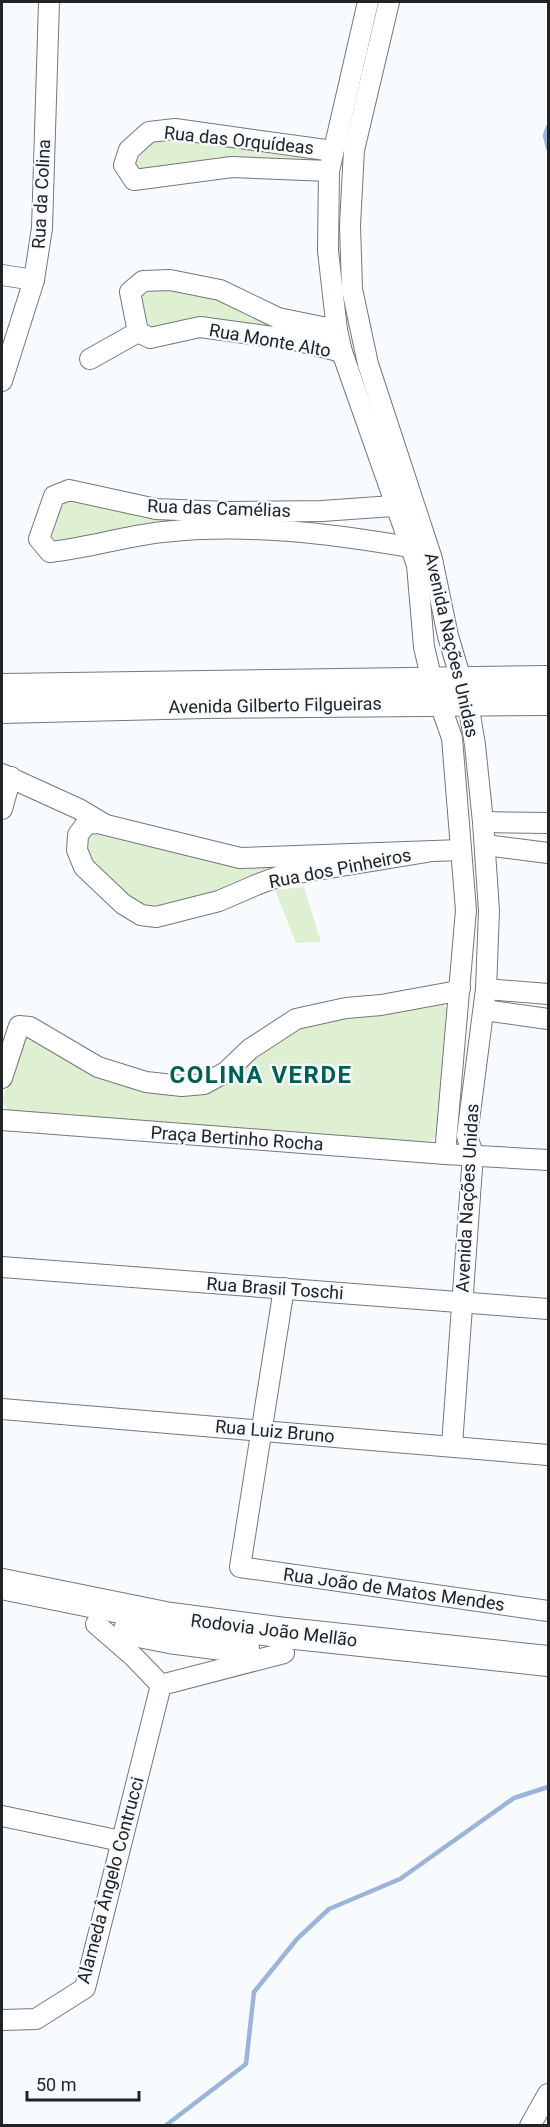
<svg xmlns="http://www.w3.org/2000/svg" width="550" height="2127" font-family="Roboto,sans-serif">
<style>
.green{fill:#deefd2}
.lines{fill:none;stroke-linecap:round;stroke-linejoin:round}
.stream{stroke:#9bb5d9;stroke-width:4.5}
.minor-casing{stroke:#74777c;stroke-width:22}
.major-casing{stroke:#74777c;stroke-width:28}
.highway-casing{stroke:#74777c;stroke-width:32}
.minor{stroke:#fff;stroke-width:20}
.major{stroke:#fff;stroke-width:26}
.highway{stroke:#fff;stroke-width:30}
.labels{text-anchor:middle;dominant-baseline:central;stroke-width:4.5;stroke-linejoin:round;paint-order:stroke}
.street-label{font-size:18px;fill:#222325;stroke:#f8fbfe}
.district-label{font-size:24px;font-weight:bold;letter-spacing:1.5px;fill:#005f51;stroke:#f8fbfe}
</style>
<rect width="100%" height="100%" fill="#f8fbfe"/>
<!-- green -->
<g class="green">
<path d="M175 138 254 147 320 160 316 163 143 173 135 168 133 161C145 141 153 140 175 138Z"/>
<polygon points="168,287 214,295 284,330 148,330 139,296 144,289"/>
<polygon points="69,499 178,519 57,544 49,535 58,505"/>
<polygon points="88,828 239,862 368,858 218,898 142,911 88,864 82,837"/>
<polygon points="304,887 321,942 296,943 275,890"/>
<polygon points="439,1001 452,1011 441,1126 433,1140 423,1145 10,1113 2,1102 19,1042 28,1036 151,1092 182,1096 206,1091 269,1038 301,1024"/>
</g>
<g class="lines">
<!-- stream -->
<g class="stream">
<polyline points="548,127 545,135 548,148"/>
<polyline points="165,2126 246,2064 254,1992 297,1939 329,1909 400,1879 514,1798 548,1787"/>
</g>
<defs>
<g id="minor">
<polyline points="368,2 329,171 328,251 337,330 342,352 417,565 424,647 432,681 452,738 466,910 445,1154"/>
<polyline points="389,2 354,150 350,225 352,289 368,364 432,559 448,636 468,703 475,745 483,822 489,911 486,989 467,1136 473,1154 452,1445"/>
<polyline points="329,171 232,167 134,180 124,165 129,150 149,132 175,129 333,151"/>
<polyline points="2,275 34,280"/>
<polyline points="337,330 278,318 220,290 170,280 143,281 130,292 138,332 150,338 200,327 295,340 342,352"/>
<polyline points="90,359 138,332"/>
<polyline points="2,381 34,280 42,228 49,2"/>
<path d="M407 505 322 511 227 512 156 509 69 490 54 496 39 539 50 552C88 548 125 536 163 532 245 523 328 533 409 547"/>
<polyline points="2,774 79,809 104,824"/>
<polyline points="2,809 11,777"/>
<polyline points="483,822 548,823"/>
<polyline points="485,845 548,853"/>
<polyline points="433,851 280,876 256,885 219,901 156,917 141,915 123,904 84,867 77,850 78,835 86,824 98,823 240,858 461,850"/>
<polyline points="486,989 548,994"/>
<polyline points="484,1010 548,1019"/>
<polyline points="2,1078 19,1026 30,1027 98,1067 146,1082 182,1086 204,1084 226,1072 250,1049 296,1019 346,1008 381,1005 452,992 460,988"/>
<polyline points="2,1120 445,1154 548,1160"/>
<polyline points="2,1267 548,1309"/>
<polyline points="284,1288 240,1567 548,1611"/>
<polyline points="2,1409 548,1455"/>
<polyline points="96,1624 134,1657 161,1685 284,1653"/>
<polyline points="2,1816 121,1841"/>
<polyline points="2,2020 36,2019 85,1988 161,1685"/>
<polyline points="530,2126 548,2094"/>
</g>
<g id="major">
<polyline points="2,687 548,679"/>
<polyline points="2,710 205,705 548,702"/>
</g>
<g id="highway">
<polyline points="2,1584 165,1617 286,1633 548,1661"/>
<polyline points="129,1630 175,1639 244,1648"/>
</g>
</defs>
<!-- minor casing -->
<use href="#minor" class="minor-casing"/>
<!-- major casing -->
<use href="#major" class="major-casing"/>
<!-- highway casing -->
<use href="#highway" class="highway-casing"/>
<!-- minor -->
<use href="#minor" class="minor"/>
<!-- major -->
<use href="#major" class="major"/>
<!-- highway -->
<use href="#highway" class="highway"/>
</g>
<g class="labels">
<!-- street labels -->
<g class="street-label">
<text transform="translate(239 140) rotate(6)">Rua das Orquídeas</text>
<text transform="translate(41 194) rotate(-87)">Rua da Colina</text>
<text transform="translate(270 340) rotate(10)">Rua Monte Alto</text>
<text transform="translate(219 508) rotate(2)">Rua das Camélias</text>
<text transform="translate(452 645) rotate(77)">Avenida Nações Unidas</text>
<text transform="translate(275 705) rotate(-1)">Avenida Gilberto Filgueiras</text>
<text transform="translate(340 868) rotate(-11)">Rua dos Pinheiros</text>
<text transform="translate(237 1138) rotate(4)">Praça Bertinho Rocha</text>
<text transform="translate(467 1198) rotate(-87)">Avenida Nações Unidas</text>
<text transform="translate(275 1288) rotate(4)">Rua Brasil Toschi</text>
<text transform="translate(275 1431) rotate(5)">Rua Luiz Bruno</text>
<text transform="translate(394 1589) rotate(8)">Rua João de Matos Mendes</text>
<text transform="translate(274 1630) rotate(7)">Rodovia João Mellão</text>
<text transform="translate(110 1880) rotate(-75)">Alameda Ângelo Contrucci</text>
</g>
<!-- district labels -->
<g class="district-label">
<text x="261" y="1075">COLINA VERDE</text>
</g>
</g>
<!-- border -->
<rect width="550" height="2127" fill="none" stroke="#222325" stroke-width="6"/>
<!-- scale -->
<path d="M27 2091v9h112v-9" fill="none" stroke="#222325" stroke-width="3"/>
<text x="36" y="2091" font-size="18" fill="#222325" stroke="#f8fbfe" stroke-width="4.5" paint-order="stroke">50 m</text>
</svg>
